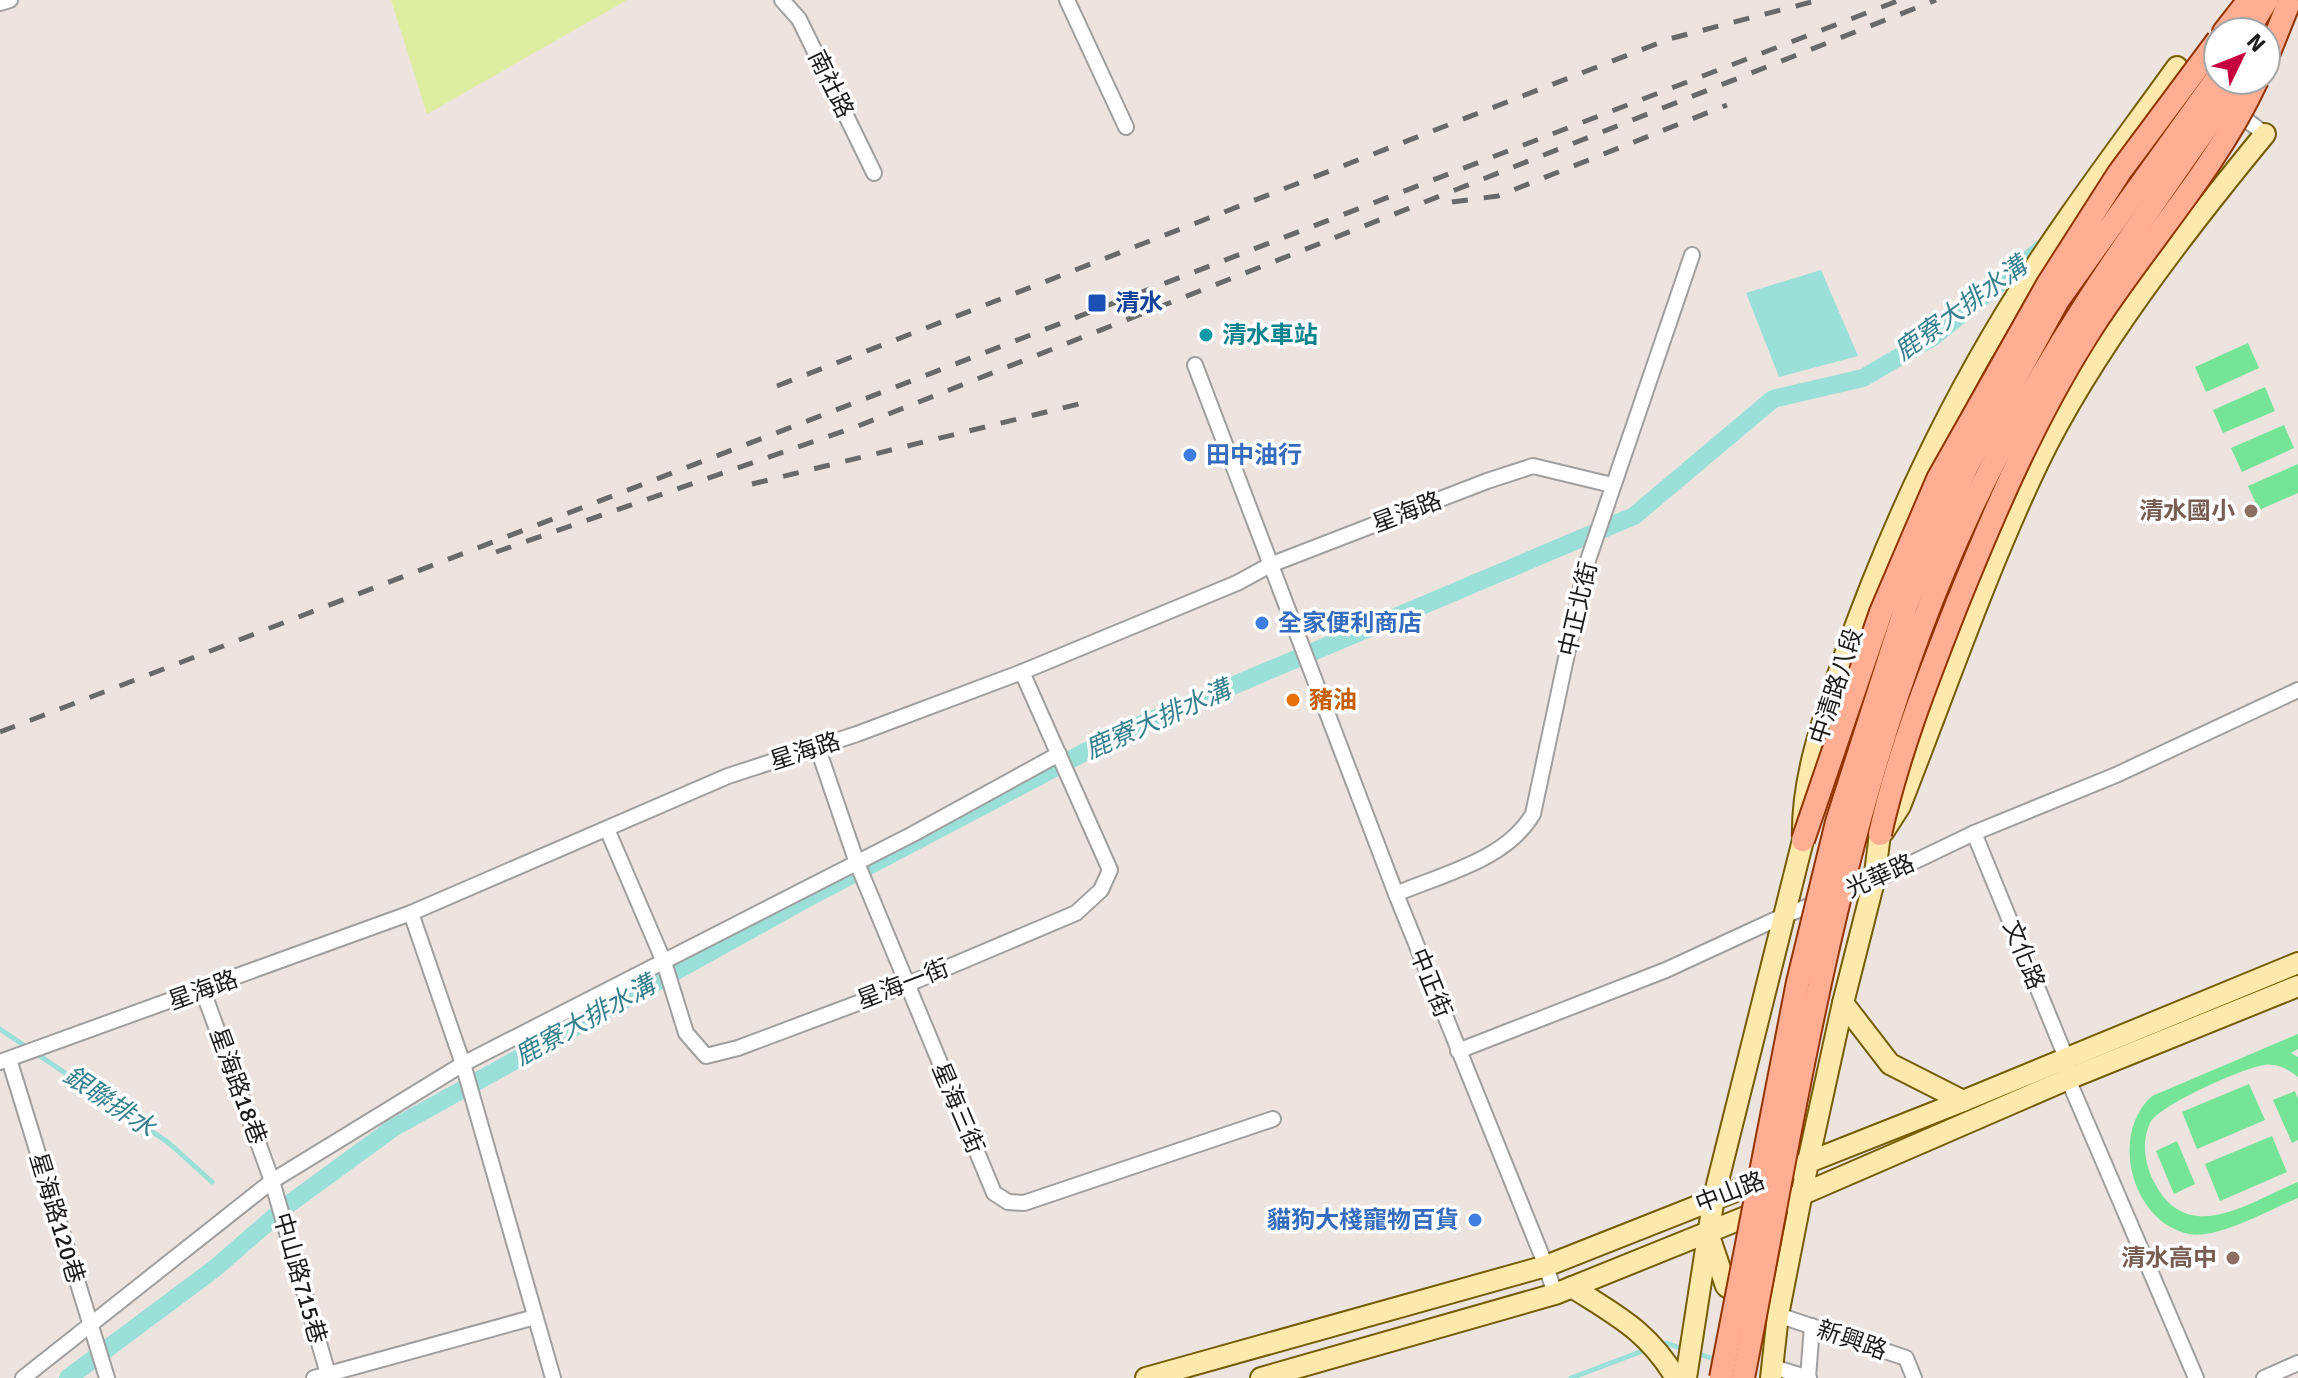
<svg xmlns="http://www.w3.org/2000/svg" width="2298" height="1378" font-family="Signika,'Noto Sans TC',sans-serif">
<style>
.grass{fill:#deed9f}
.pitch{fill:#75e496}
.water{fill:#9bdfd9}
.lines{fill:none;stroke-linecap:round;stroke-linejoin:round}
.stream{stroke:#9bdfd9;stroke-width:5}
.canal{stroke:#9bdfd9;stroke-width:18}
.street-casing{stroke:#9f9f9f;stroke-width:18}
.secondary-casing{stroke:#745c00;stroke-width:24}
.primary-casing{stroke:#923400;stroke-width:26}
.street{stroke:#fff;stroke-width:14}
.secondary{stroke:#fee9ac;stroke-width:20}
.primary{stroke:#ffae93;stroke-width:22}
.rail{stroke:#696969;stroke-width:5;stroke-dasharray:16 16;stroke-linecap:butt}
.primary-bridge-casing{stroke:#923400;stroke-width:26;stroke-linecap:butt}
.primary-bridge{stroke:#ffae93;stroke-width:22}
.transit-dot{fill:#1a4fb4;stroke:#fff;stroke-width:3}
.culture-dot{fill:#0f9aa8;stroke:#fff;stroke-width:3}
.shop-dot{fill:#3f7fe0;stroke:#fff;stroke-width:3}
.education-dot{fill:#8d6e63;stroke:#fff;stroke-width:3}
.food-dot{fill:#e8710a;stroke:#fff;stroke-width:3}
.labels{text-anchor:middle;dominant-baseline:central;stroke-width:7;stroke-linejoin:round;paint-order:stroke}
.street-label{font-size:24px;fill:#1b1b1b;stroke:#fff}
.transit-label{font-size:24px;font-weight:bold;fill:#164399;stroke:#fff;text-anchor:start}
.culture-label{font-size:24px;font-weight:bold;fill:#0d838f;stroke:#fff;text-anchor:start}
.shop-label{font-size:24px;font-weight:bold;fill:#366cbe;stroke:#fff;text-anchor:start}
.education-label{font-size:24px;font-weight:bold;fill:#785e54;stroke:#fff;text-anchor:end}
.food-label{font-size:24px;font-weight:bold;fill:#c56008;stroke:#fff;text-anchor:start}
.water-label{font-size:26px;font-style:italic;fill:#378090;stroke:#fff}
</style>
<rect width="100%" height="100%" fill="#eee4df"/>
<!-- grass -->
<polygon class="grass" points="391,0 627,0 427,114"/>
<!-- pitch -->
<g class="pitch">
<polygon points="2248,343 2259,368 2206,392 2195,367"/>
<polygon points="2265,387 2275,411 2223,433 2213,410"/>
<polygon points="2284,425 2294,448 2242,472 2231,448"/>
<polygon points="2298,464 2298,493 2259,510 2248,486"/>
<path d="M2298 1034V1049L2291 1053 2298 1057V1077C2288 1069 2277 1063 2264 1065 2243 1068 2159 1105 2150 1123 2141 1142 2145 1164 2154 1182 2188 1248 2249 1202 2298 1182V1198C2271 1209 2217 1240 2189 1234 2133 1223 2108 1136 2152 1096Z"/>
<polygon points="2249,1084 2265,1120 2197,1149 2182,1112"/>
<polygon points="2295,1091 2298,1099 2298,1140 2292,1143 2273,1100"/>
<polygon points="2272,1136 2287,1172 2220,1201 2205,1164"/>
<polygon points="2177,1141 2195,1184 2174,1194 2156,1151"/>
</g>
<!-- water -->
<polygon class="water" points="1821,270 1858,356 1779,377 1746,293"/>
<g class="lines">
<!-- stream -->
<g class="stream">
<polyline points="0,1029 169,1143 212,1182"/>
<polyline points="1658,1346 1666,1343 1686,1350"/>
<polyline points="1696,1353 1717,1360"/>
<polyline points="1571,1378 1648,1349"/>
</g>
<!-- canal -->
<g class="canal">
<polyline points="2111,193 2132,176 2185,102"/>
<polyline points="68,1378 214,1269 289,1204 393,1128 806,899 1121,733 1634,516 1773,399 1863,378 1933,337 2044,247"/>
</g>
<defs>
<g id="street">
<polyline points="782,0 799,19 874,173"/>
<polyline points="1067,0 1126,127"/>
<polyline points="0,3 10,0"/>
<polyline points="2233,110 2265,134"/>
<polyline points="1195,365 1396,894 1546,1266 1555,1294"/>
<polyline points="817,746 857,863 994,1193 1008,1202 1024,1203 1273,1119"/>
<polyline points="607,829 664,962 686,1033 706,1056 738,1048 906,985 1076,913 1101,890 1110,870 1022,672"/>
<polyline points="1974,833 2067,1060 2068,1079 2196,1378"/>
<path d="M1396 894C1443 874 1506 860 1533 814L1585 569 1692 255"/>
<polyline points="411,913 463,1064 553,1378"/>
<polyline points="203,991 272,1181 328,1374"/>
<polyline points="1458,1051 1666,970 1783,916 1874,881 1974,833 2116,775 2298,690"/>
<polyline points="9,1059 107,1378"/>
<polyline points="0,1062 411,913 728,776 857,734 1022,672 1237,583 1270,565 1487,481 1533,466 1612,485"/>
<polyline points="1778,1315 1906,1358 1914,1378"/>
<polyline points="1773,1367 1809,1378"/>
<polyline points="23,1378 272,1181 463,1064 913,834 1059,754"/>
<polyline points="314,1378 535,1317"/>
<polyline points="1808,1378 1812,1326"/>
<polyline points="2264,1378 2298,1363"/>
</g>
<g id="secondary">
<path d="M1884 831 1900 806C1945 692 1985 574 2038 463 2092 351 2186 230 2265 134"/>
<polyline points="1843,1003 1890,1064 1963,1101"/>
<polyline points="1709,1236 1726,1286 1748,1301"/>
<path d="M1572 1287C1617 1316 1647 1330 1676 1378"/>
<polyline points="1146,1378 1546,1266 1963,1101 2298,963"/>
<polyline points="1261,1378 1555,1294 1805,1193 2068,1079 2298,986"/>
<path d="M1686 1378 1714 1197 1803 840C1801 779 1823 720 1842 663 1884 544 1938 425 2004 316 2056 230 2118 149 2177 67"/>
<polyline points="1771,1378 1778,1315 1808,1162 1843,1003 1874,881 1880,834"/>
</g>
<g id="primary">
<polyline points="2224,32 2249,0"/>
<polyline points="2247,32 2267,0"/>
<polyline points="2266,60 2288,5"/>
</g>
</defs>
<!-- street casing -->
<use href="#street" class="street-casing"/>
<!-- secondary casing -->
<use href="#secondary" class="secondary-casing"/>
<!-- primary casing -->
<use href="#primary" class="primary-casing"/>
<!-- street -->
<use href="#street" class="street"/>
<!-- secondary -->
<use href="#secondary" class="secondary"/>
<!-- primary -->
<use href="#primary" class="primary"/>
<!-- rail -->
<g class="rail">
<polyline points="1452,202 1498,196 1727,105"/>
<polyline points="777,386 1669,39 1819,0"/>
<polyline points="752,484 1083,403"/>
<polyline points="496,552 858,426 1936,0"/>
<polyline points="0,732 1900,0"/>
</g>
<defs>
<g id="primary-bridge">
<path d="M1880 834C1898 754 1927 680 1957 604 1995 510 2035 417 2089 332 2143 247 2215 171 2257 80"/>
<polyline points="1803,840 1881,612 1938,479 2048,284 2119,173 2218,40"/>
<polyline points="1721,1378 1798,982 1837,822 1907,603 1966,468 2058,300 2218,77"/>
<path d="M1743 1378C1800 1086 1843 783 1970 511 2042 356 2142 219 2240 80"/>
</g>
</defs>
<!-- primary-bridge casing -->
<use href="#primary-bridge" class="primary-bridge-casing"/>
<!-- primary-bridge -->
<use href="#primary-bridge" class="primary-bridge"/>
</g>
<!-- markers -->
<rect class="transit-dot" x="1087" y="293" width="20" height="20" rx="4"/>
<circle class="culture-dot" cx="1206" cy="335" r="8"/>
<g class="shop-dot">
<circle cx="1190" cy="455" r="8"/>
<circle cx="1262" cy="623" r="8"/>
<circle cx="1475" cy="1220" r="8"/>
</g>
<g class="education-dot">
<circle cx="2251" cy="511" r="8"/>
<circle cx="2233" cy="1258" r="8"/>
</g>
<circle class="food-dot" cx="1293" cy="700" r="8"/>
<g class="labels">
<!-- street labels -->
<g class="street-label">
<text transform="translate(831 84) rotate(64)">南社路</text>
<text transform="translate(1407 512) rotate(-21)">星海路</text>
<text transform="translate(1578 609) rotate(-77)">中正北街</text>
<text transform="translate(1836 686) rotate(-72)">中清路八段</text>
<text transform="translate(805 751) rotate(-18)">星海路</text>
<text transform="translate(1880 876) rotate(-24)">光華路</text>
<text transform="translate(2024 955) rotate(68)">文化路</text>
<text transform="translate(1431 983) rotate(68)">中正街</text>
<text transform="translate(903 984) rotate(-21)">星海一街</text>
<text transform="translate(203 990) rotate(-20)">星海路</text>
<text transform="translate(238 1086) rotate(70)">星海路18巷</text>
<text transform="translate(958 1108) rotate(67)">星海三街</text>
<text transform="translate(1730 1192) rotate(-21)">中山路</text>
<text transform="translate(57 1218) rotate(73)">星海路120巷</text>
<text transform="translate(300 1278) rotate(74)">中山路715巷</text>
<text transform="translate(1852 1340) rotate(19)">新興路</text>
</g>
<!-- transit labels -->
<g class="transit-label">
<text x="1115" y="303">清水</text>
</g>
<!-- culture labels -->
<g class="culture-label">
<text x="1222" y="335">清水車站</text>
</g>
<!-- shop labels -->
<g class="shop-label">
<text x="1206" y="455">田中油行</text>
<text x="1278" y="623">全家便利商店</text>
<text x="1459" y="1220" text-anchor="end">貓狗大棧寵物百貨</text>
</g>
<!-- education labels -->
<g class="education-label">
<text x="2235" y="511">清水國小</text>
<text x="2217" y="1258">清水高中</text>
</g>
<!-- food labels -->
<g class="food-label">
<text x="1309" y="700">豬油</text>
</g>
<!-- water labels -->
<g class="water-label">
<text transform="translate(1961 309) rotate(-36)">鹿寮大排水溝</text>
<text transform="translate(1158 720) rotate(-24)">鹿寮大排水溝</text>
<text transform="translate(585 1021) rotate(-29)">鹿寮大排水溝</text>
<text transform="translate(109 1102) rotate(34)">銀聯排水</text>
</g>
</g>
<!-- north arrow -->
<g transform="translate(2242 56) rotate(47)"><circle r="38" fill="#ffffff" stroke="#a4a4a4" stroke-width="2"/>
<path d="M0-6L14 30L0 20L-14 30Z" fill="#c6003e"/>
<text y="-12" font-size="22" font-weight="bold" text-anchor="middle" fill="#1b1b1b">N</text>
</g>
</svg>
